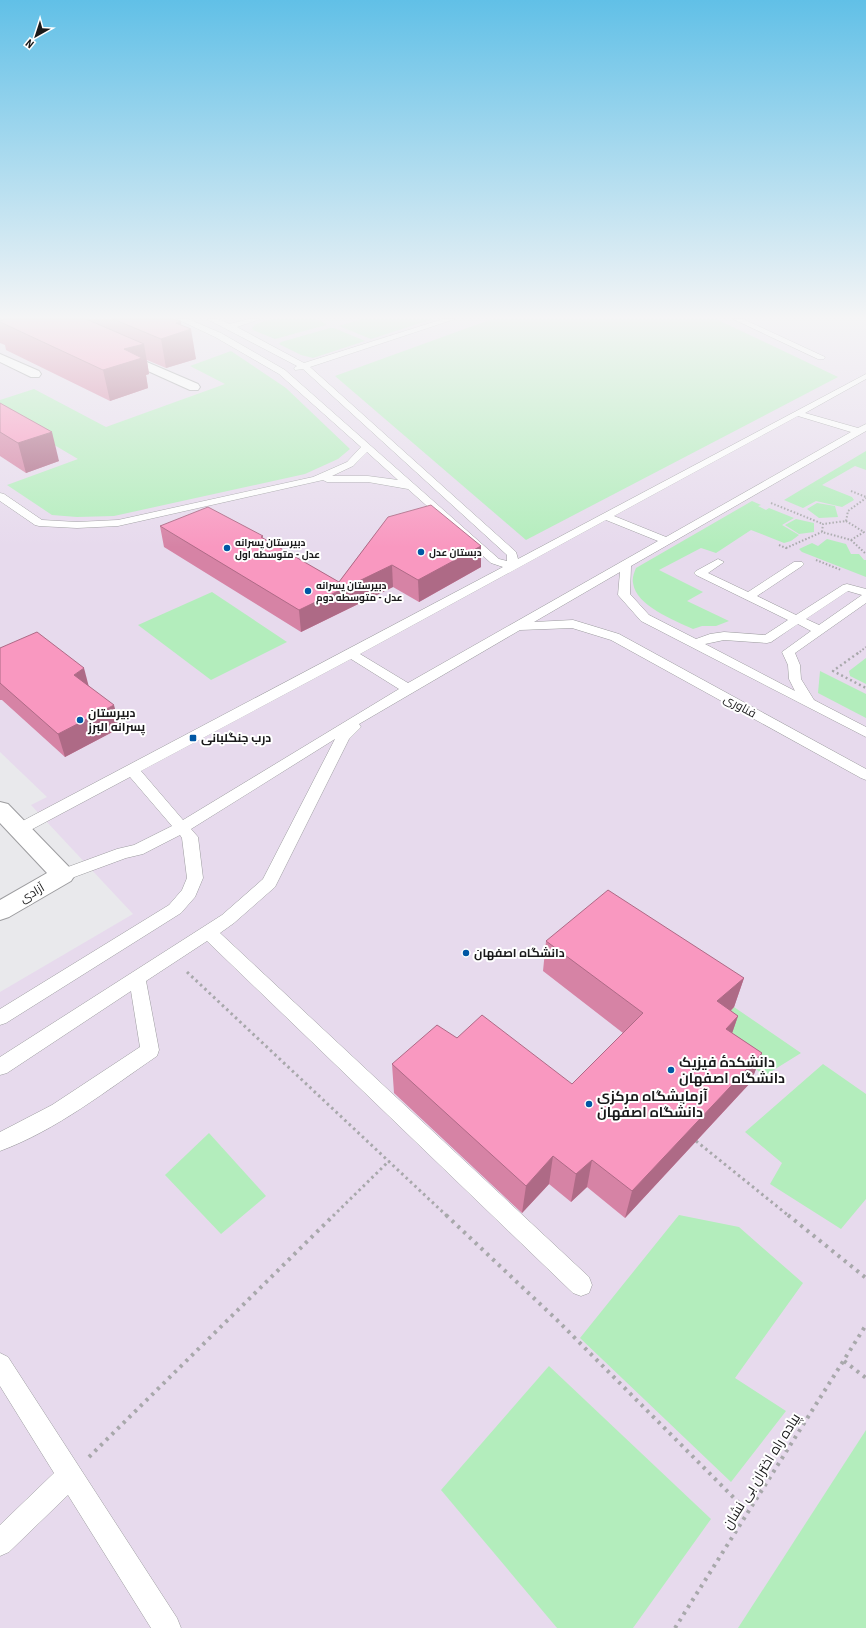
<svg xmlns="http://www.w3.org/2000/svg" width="866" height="1628" font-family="'Roboto Condensed',Cairo,sans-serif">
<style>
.education{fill:#e7daed}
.green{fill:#b3edbc}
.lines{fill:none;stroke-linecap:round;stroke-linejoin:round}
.service-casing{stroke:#9c9c9f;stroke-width:1}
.minor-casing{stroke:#9c9c9f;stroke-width:2}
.path-far3{stroke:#a8a8ab;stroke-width:2;stroke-dasharray:1.5 2;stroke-linecap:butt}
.path-far2{stroke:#a8a8ab;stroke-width:2.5;stroke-dasharray:2 3;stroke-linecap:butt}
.path-far1{stroke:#a8a8ab;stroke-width:3;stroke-dasharray:2.5 3.5;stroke-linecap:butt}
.path{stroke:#a8a8ab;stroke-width:4;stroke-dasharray:3 5;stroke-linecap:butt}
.service{fill:#fff;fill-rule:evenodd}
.minor{fill:#fff;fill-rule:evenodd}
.wall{fill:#d683a5}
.shaded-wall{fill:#ae6a86}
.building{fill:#f998c0;stroke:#ae6a86}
.poi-dot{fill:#0057a4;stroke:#fff;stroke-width:1.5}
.labels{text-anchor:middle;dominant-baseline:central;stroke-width:4;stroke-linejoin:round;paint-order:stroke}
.far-poi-label{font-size:10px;font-weight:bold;fill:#1a1a1b;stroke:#fff;text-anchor:start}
.street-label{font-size:12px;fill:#1a1a1b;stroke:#fff}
.poi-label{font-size:12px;font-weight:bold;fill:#1a1a1b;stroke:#fff;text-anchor:start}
.near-poi-label{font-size:14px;font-weight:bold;fill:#1a1a1b;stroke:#fff;text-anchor:start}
.near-street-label{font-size:14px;fill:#1a1a1b;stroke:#fff}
</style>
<rect width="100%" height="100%" fill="#e9e9ec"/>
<!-- education -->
<polygon class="education" points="0,319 866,319 866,1628 0,1628 0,992 133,914 31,805 47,797 0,752"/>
<!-- green -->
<g class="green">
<polygon points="272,319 316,319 326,324 326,325 275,339 253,330 252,328 256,324"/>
<polygon points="362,319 433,319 371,339 339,326"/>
<polygon points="492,319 716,319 838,377 526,540 335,376"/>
<polygon points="330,328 334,328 365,341 313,358 301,355 279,344 281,342"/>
<polygon points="231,351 286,388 350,449 338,459 305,474 114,516 77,517 52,515 7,485 78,459 0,413 0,400 34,389 106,427 225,384 190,366"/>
<polygon points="866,451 866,470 855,466 822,485 852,497 854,500 842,507 816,501 803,508 784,500"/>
<path d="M752 501 761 505 758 506 766 510 769 508 794 518 782 525 799 535 791 541 784 543 751 530 716 553 701 548 659 570 703 592 687 601 729 621 716 626H702L693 629C674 620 636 606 633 583 632 578 634 573 636 568Z"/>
<polygon points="817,503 835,506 838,517 819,518 807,509"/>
<polygon points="796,519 814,523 814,532 799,534 785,525"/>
<polygon points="827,539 846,544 851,554 859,554 864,560 866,560 866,577 802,552 799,549 812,543 818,546"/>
<polygon points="212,592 287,642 211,680 138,625"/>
<polygon points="866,658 866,684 850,676 849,671"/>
<polygon points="820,671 866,694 866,718 818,693"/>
<polygon points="734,1007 801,1053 764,1076 728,1045 708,1031"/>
<polygon points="823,1064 866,1094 866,1199 841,1229 770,1184 782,1163 745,1132"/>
<polygon points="209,1133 266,1196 221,1234 165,1175"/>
<polygon points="679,1215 739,1227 803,1283 735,1378 786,1411 731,1482 580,1338"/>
<polygon points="549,1366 711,1519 633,1628 557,1628 441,1490"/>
<polygon points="866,1430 866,1628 738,1628"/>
</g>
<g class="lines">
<defs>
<g id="service">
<path d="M177 319H188L221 333 285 370 499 559 507 561V555L303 369 295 370 294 368 297 366 207 319H218L230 324 248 319H260L237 327 304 363 443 319H455L310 367 516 552 518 559 866 374V379L805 413 858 428 866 424V431L631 566 630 594 649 615 696 639 710 634 724 632 765 635 788 620 696 575 694 573 696 571 718 559 724 562 708 573 748 592 794 562H802L804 564 802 566 757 596 796 615 843 585 847 584 866 589V603L795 653 800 665 801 679 814 700 866 727V737L641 621 618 595 620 572 534 622 573 620 619 634 866 769V780L861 778 611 640 572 628 520 630 359 724 361 727 349 739 275 887 234 923 220 933 589 1277 592 1285 589 1293 581 1296 573 1293 207 941 146 981 159 1050 157 1056C107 1090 57 1130 0 1151V1132L52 1105 140 1047 131 991 7 1073 0 1075V1057L222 915 263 879 335 739 191 829 198 837 203 878 195 897 181 913 6 1023 0 1025V1009L169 905 182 890 187 878 182 838 180 835 143 854 126 858 69 879 63 881 57 879 55 875 57 871 117 849 134 845 172 826 130 777 25 833 20 834 15 833 12 829 15 825 503 567 491 563 408 489 368 482H327L323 480 118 526 77 528 39 526 35 525 0 501V493L4 494 42 520 77 522 118 520 313 477 347 462 361 447 279 374 215 337ZM798 416 851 432 666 537 614 516ZM367 452 398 480 368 476H332L353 466ZM606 520 658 541 408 683 360 654ZM848 591 862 595 819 625 806 619ZM798 624 811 631 782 652 788 665 789 679 795 691 705 644 724 640 767 643 771 642ZM351 659 399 689 183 820 141 771Z"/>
<polygon points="733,319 743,319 825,357 824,359 818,359"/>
<polygon points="0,1353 8,1357 177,1618 181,1628 151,1628 68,1495 9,1552 0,1556 0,1525 54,1473 0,1386"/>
</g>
<g id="minor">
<polygon points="121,351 198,384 200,387 198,390 190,390 117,357 115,355 117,353"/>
<polygon points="0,354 39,371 41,374 39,377 31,377 0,362"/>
<polygon points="0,802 8,804 71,869 75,875 71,881 9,917 0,920 0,900 47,873 0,823"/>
</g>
</defs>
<!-- service casing -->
<use href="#service" class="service-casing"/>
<!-- minor casing -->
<use href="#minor" class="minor-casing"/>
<!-- path-far3 -->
<g class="path-far3">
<polyline points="851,491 866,497"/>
<polyline points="771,503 823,524"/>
<polygon points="846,521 864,532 851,540 822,532 823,524"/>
<polyline points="846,521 848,511 866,498"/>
<polyline points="851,540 866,554"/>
<polyline points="779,545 788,549"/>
<polyline points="786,548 822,532"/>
<polyline points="816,560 841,570"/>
<polyline points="857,654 866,647"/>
</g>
<!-- path-far2 -->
<polyline class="path-far2" points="858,653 833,671 866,688"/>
<!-- path-far1 -->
<g class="path-far1">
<polyline points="187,972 447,1216"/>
<polyline points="696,1141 789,1216"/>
<polyline points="333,1216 389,1161"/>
</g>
<!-- path -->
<g class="path">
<polyline points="446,1215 557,1320 748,1512"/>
<polyline points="788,1215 866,1278"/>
<polyline points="844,1361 866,1378"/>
<polyline points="89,1457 334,1215"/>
<polyline points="675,1628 866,1325"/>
</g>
<!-- service -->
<use href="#service" class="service"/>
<!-- minor -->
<use href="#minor" class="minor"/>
</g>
<!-- wall -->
<g class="wall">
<polygon points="0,319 173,319 181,322 181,326 196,359 166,368 147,360 149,374 146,375 148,388 110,401 6,350 5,345 0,343"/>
<polygon points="0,403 59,461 26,473 0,456"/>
<polygon points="388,517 481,546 481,567 419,602 393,587 301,632 164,547 160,526 263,536 263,539 339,582"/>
<polygon points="0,648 89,686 120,728 65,757 2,700 0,700"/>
<polygon points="546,941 744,978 734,1007 731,1011 738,1016 732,1033 762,1053 751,1082 625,1218 587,1187 571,1202 549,1184 522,1213 394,1093 392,1064 572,1084 623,1033 543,971"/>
</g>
<!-- shaded-wall -->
<g class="shaded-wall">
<polygon points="181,322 182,332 191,329 196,359 166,368 161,339 176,323"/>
<polygon points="144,344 149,374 146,375 148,388 110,401 103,370 124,349"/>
<polygon points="52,432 59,461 26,473 18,443"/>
<polygon points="481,546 481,567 419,602 418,580"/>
<polygon points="392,565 393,587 301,632 299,610"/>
<polygon points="84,668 90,691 74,675"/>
<polygon points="114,705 120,728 65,757 58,734"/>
<polygon points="744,978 734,1007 708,1031 717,1001"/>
<polygon points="738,1016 728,1045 726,1029"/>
<polygon points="762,1053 751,1082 625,1218 632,1191"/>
<polygon points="553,1156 549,1184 522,1213 526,1186"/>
<polygon points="592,1160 587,1187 571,1202 576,1174"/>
</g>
<!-- building -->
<g class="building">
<polygon points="3,319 86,319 144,344 124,349 142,358 103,370 0,322 0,321 4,320"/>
<polygon points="113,319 173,319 181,322 176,323 191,329 161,339"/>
<polygon points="0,403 52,432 18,443 0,432"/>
<polygon points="431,505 481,546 418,580 392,565 299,610 160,526 208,507 263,536 261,537 339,582 388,517"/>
<polygon points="37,632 84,668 74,675 114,705 58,734 0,683 0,648"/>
<polygon points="608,890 744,978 717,1001 738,1016 726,1029 762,1053 632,1191 592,1160 576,1174 553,1156 526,1186 392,1064 437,1025 457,1038 482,1015 572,1084 643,1013 546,941"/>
</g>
<!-- sky -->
<linearGradient id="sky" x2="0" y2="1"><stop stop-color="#61c0e7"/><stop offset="0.58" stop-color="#f5f5f6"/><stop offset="1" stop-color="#f5f5f6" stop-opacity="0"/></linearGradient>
<rect width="866" height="547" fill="url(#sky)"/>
<!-- markers -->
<g class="poi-dot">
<circle cx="227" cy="548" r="4"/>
<circle cx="421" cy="552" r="4"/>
<circle cx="308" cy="591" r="4"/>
<circle cx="80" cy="720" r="4"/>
<rect x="189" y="734" width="8" height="8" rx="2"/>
<circle cx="466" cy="953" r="4"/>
<circle cx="671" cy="1070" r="4"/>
<circle cx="589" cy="1104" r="4"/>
</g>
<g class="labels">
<!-- far-poi labels -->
<g class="far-poi-label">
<text x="235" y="542">دبیرستان پسرانه<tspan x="235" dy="12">عدل - متوسطه اول</tspan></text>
<text x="429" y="552">دبستان عدل</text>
<text x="316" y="585">دبیرستان پسرانه<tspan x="316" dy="12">عدل - متوسطه دوم</tspan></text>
</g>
<!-- street labels -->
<g class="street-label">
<text transform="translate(740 706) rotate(29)">فناوری</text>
<text transform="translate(32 893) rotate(-30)">آزادی</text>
</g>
<!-- poi labels -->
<g class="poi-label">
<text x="88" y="713">دبیرستان<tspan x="88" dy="14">پسرانه البرز</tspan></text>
<text x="201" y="738">درب جنگلبانی</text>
<text x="474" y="953">دانشگاه اصفهان</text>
</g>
<!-- near-poi labels -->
<g class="near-poi-label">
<text x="679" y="1062">دانشکدهٔ فیزیک<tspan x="679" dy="16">دانشگاه اصفهان</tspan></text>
<text x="597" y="1096">آزمایشگاه مرکزی<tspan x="597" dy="16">دانشگاه اصفهان</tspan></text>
</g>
<!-- near-street labels -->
<g class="near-street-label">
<text transform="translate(761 1471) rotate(-58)">پیاده راه اختران بی نشان</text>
</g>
</g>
<!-- north arrow -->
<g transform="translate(36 36) rotate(219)" stroke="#ffffff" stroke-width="3" paint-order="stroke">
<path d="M0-3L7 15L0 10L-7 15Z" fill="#1a1a1b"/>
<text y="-6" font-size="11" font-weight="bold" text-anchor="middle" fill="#1a1a1b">N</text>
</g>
</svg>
